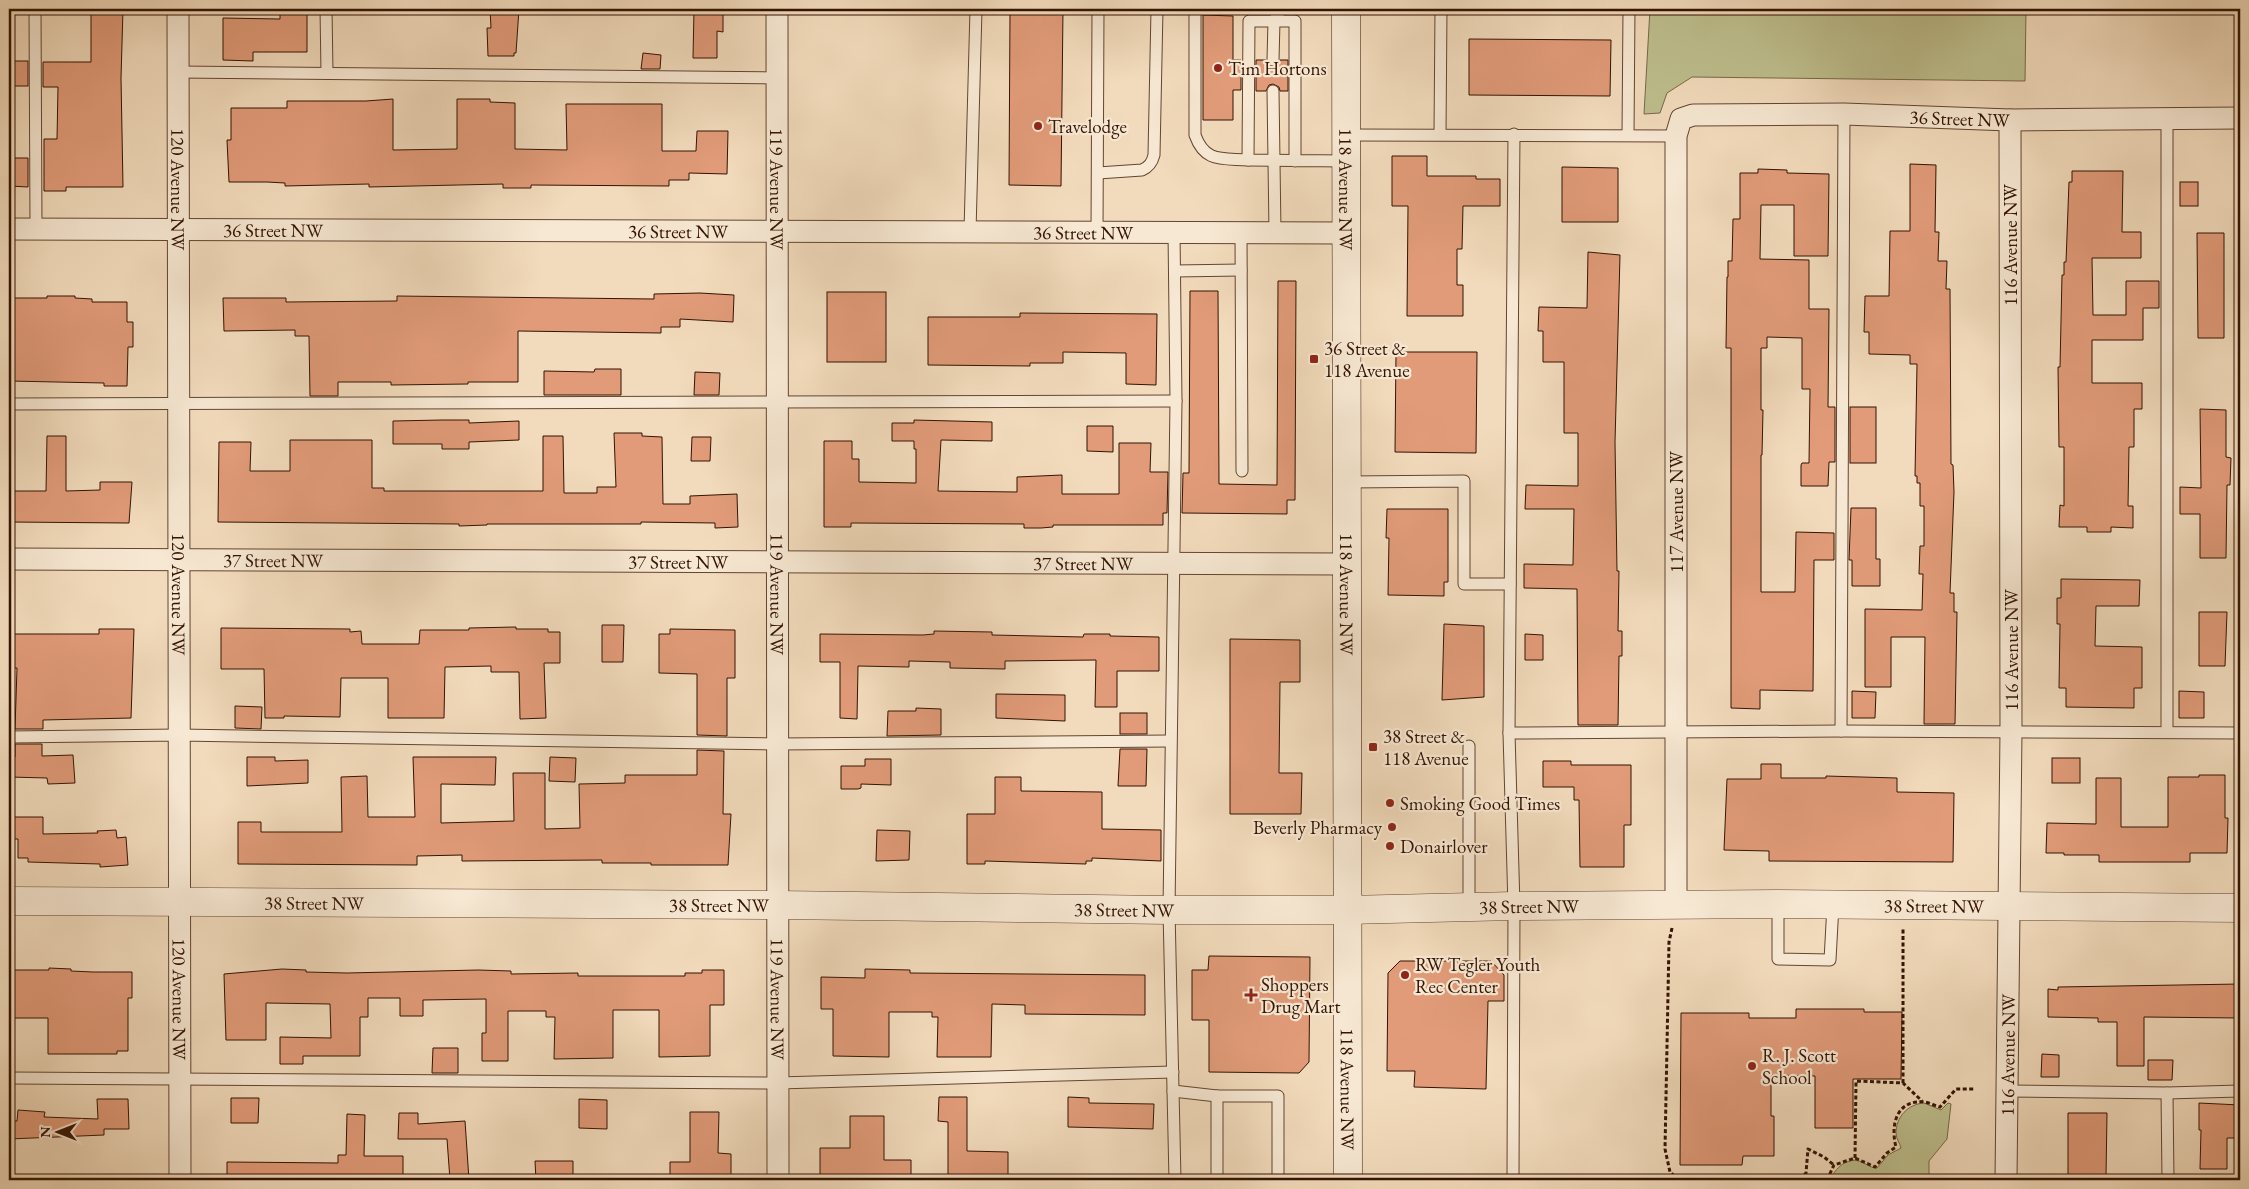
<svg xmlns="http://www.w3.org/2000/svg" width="2249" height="1189" font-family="'EB Garamond',serif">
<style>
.green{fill:#bebf8e;stroke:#786948}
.building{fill:#e19b79;stroke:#331302}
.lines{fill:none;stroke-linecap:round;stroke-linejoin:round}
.service-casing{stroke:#634530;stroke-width:13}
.minor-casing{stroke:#634530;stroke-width:23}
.tertiary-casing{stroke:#634530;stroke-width:29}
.secondary-casing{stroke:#331302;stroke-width:29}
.path{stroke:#331302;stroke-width:3;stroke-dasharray:4 2.5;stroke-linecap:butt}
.service{stroke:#f7e8d3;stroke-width:11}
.minor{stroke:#f7e8d3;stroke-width:21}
.tertiary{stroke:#f7e8d3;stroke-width:28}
.secondary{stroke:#f7e8d3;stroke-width:28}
.poi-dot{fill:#8f2418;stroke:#f7e8d3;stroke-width:2}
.labels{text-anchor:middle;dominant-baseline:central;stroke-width:4.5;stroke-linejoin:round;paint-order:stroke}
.poi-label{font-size:19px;fill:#331302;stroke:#f7e8d3;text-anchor:start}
.street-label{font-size:19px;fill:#331302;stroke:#f7e8d3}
</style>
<rect width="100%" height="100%" fill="#f2dbbc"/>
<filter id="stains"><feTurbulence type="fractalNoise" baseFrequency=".004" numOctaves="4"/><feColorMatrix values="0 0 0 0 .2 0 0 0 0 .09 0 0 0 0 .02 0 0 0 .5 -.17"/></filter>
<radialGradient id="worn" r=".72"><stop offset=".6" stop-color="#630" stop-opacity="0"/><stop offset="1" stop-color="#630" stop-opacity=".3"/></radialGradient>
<!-- green -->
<g class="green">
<polygon points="1650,9 2026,9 2025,81 1692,77 1667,93 1660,113 1644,114"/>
<path d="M1924 1103 1941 1110 1948 1103 1951 1104 1947 1139 1929 1161V1180H1830C1835 1168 1848 1156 1862 1162 1868 1165 1871 1168 1877 1168L1888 1155 1901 1148C1900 1143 1896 1139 1896 1133 1896 1117 1908 1104 1924 1103Z"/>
</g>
<!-- building -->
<g class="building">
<polygon points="91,9 123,9 121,78 123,187 66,187 66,191 44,191 44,139 57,139 58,87 43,87 43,62 91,62"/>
<polygon points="280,9 307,9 307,52 253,52 253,61 223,60 223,18 280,19"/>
<polygon points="490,9 519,9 516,53 514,53 514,56 488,56 487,28 491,28"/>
<polygon points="694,9 723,9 723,32 717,31 717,58 693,58"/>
<polygon points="1013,9 1063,9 1061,186 1009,185 1010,11"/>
<polygon points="1203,15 1233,16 1233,60 1241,60 1241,90 1233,90 1233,120 1203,120"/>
<polygon points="1469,39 1611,40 1610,96 1469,95"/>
<polygon points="643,53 661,55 660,69 641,69"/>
<polygon points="1256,60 1266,60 1269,66 1273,67 1279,64 1280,60 1288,60 1288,91 1280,91 1279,87 1273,84 1269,85 1266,91 1256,91"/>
<rect x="9" y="61" width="19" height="25"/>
<polygon points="393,99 393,150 457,149 457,99 490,99 490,102 515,103 515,149 567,150 566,104 662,104 662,151 696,151 697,131 728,131 727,174 689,173 689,180 669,180 669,186 531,185 531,188 503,188 503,184 369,187 369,184 285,186 285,183 267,182 229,182 227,140 231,140 231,108 287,108 287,101 366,101"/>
<polygon points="1392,156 1427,156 1427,176 1476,176 1476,179 1500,179 1500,206 1463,206 1462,249 1457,249 1457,285 1463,285 1463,316 1407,316 1408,206 1392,206"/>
<polygon points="9,158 28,158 28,187 9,186"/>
<polygon points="1910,164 1936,165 1935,232 1939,232 1938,261 1947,261 1946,289 1950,289 1951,464 1953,465 1954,492 1950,593 1954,593 1954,612 1957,612 1955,724 1924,724 1925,637 1891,637 1891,687 1865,687 1865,609 1922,610 1923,574 1919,574 1920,546 1924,546 1924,506 1920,506 1920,483 1917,483 1917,476 1915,476 1917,364 1910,364 1910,355 1869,354 1869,332 1864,332 1865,296 1889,296 1890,231 1910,231"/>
<polygon points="1562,167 1618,168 1618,222 1562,222"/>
<polygon points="1758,169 1787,170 1787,173 1829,174 1828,256 1794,256 1794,205 1761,205 1760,259 1809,260 1809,309 1829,309 1828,407 1835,407 1835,462 1829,462 1828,486 1801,486 1801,465 1802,463 1809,463 1810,389 1802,389 1802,338 1767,337 1767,348 1761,348 1761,410 1763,410 1762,455 1761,455 1761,592 1795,592 1796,532 1834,533 1834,560 1814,560 1813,691 1760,690 1760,709 1731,708 1731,348 1726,348 1727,277 1728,277 1728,261 1732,261 1733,219 1740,219 1740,173 1758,173"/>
<polygon points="2072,171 2123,171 2122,232 2141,232 2141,258 2092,258 2093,315 2126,315 2126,281 2159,281 2159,308 2143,308 2143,340 2092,340 2092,383 2142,383 2142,409 2134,409 2134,447 2129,447 2128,506 2133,506 2133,528 2111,527 2111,532 2087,532 2087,527 2059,527 2060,505 2064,506 2064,447 2059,447 2058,367 2060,367 2062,275 2064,275 2064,262 2066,262 2069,182 2072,182"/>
<rect x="2180" y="182" width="18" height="24"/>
<polygon points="2197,233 2224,233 2224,338 2198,338"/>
<polygon points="1588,252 1620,255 1615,442 1617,571 1619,571 1618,631 1622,631 1622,656 1619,656 1618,725 1578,725 1577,589 1524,588 1524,564 1573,565 1574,509 1525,509 1526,485 1578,486 1578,433 1564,433 1564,362 1543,362 1543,331 1538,331 1539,307 1587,308"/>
<polygon points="1278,281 1296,281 1295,500 1287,500 1287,514 1182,513 1183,473 1189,473 1190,291 1218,291 1219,484 1277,485"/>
<rect x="827" y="292" width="59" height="70"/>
<polygon points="700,293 734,295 733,322 680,319 680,327 661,327 661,333 518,331 518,382 468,382 468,384 391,385 391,382 338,382 338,396 310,396 309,336 295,336 295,330 224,331 223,298 286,298 286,302 397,301 397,296 654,299 654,294"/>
<polygon points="47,296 75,296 75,298 92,299 92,302 127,302 127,322 133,322 133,347 128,347 127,386 104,386 104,383 9,381 9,298 47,298"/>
<polygon points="1020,313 1157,314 1156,385 1126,384 1126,353 1063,352 1063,363 1030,363 1030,366 928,365 928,317 1020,317"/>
<polygon points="1396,352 1477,352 1476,453 1395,452"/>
<polygon points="595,369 621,369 621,395 544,395 544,371 594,372"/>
<polygon points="695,372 720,373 719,395 694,395"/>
<rect x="1850" y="407" width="26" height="56"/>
<polygon points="2200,409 2226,410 2226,457 2231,458 2230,485 2227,485 2226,558 2200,558 2200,514 2180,514 2180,487 2201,488"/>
<polygon points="442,420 469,420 469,423 519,421 519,440 469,442 469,449 442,449 442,444 393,444 393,421"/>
<polygon points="914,420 992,422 992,441 941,440 938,491 1017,492 1017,477 1062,475 1062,494 1119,494 1119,443 1151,443 1150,472 1168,472 1167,513 1163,513 1163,525 1053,525 1053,527 1041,528 1024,528 1024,524 851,523 851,527 824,527 824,441 852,441 852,459 859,459 859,482 916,483 916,449 914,449 914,441 892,441 892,423 914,423"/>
<polygon points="1087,426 1113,426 1113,452 1087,451"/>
<polygon points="614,433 642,433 642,436 662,437 663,504 690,504 690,496 737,494 738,527 715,528 715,523 641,522 641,524 487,524 487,525 459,526 459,524 218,522 219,442 251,442 250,471 290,471 290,440 372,440 372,488 384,488 384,491 543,491 543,436 563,436 564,493 597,493 597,487 616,487"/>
<polygon points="47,436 66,436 66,491 100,490 100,482 132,482 129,523 9,522 9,491 46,491"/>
<polygon points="692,437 711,437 710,461 691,461"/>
<polygon points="1851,508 1876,508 1876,559 1880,559 1880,586 1852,586 1852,560 1849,560"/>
<polygon points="1387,509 1448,509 1448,582 1444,582 1444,596 1388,595 1389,538 1386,538"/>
<polygon points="2061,579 2140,580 2139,606 2096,606 2095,646 2142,647 2142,688 2134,688 2134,708 2066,707 2066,688 2059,688 2060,624 2057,624 2057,598 2061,598"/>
<polygon points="2199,612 2227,612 2225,666 2199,666"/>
<polygon points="1444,624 1484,626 1484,697 1442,700"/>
<polygon points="602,625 624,625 623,662 602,662"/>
<polygon points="516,627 516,629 548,629 548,632 560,632 560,663 544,663 546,718 520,719 519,672 491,672 491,666 445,667 444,718 388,718 388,678 341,678 340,717 284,716 284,718 265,718 264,669 221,669 221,628 350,629 350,632 361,631 362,644 419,644 420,630 469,630 469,628"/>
<polygon points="99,629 134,629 131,718 43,720 43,729 15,729 17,668 9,668 9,634 99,634"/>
<polygon points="670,629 735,630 735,678 727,678 727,736 697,735 697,674 659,673 659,634 670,634"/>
<polygon points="934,631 992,632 992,635 1083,637 1084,634 1110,634 1110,636 1159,637 1159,671 1117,671 1117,707 1095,707 1096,660 1005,661 1005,669 950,668 950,662 909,661 909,667 858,666 857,719 840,718 840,662 820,662 820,634 923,635 934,634"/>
<polygon points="1525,634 1543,635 1543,660 1525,660"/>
<polygon points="1230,639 1300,640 1300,682 1280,682 1279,773 1302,773 1301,814 1230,814"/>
<polygon points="1852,691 1876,692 1875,718 1852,718"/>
<polygon points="2179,691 2204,692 2204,718 2179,718"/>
<polygon points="996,694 1065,695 1065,721 996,718"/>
<polygon points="235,706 262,707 261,729 235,728"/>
<polygon points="916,708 941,709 941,735 887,736 888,711 916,711"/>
<rect x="1120" y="713" width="27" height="21"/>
<polygon points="15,744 42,744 42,756 73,755 75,783 48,784 47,778 9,777 9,757 15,757"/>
<polygon points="1120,749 1147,749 1146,786 1118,786"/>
<polygon points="697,750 724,751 723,814 731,814 728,865 651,865 651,863 602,863 602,860 462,861 462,855 417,856 417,865 238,864 238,822 261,822 261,832 342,832 341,777 367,776 368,817 415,817 413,757 496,757 495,785 441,784 441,823 514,821 513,773 545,773 545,829 580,828 579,784 625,783 625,775 697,775"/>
<polygon points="247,757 275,757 275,761 308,760 308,783 247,786"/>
<polygon points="550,757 576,758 575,782 549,781"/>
<rect x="2052" y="758" width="28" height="25"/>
<polygon points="865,759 891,759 891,785 861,784 861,788 858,789 841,789 841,766 865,766"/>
<polygon points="1543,761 1571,761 1571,765 1631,765 1631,825 1624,825 1624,867 1580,867 1579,800 1574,800 1574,787 1543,787"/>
<polygon points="1761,764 1781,764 1781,778 1826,778 1826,776 1897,778 1897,792 1954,793 1953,862 1769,861 1769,851 1724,850 1727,779 1761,779"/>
<polygon points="2199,775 2225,775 2225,818 2228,818 2227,853 2190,853 2190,862 2099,862 2099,855 2064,855 2064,853 2046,853 2047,823 2096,824 2096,778 2121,778 2121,827 2168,827 2168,777 2199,777"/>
<polygon points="995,777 1021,777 1021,791 1102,792 1102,829 1161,830 1161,861 1092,858 1092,861 1086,861 1086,864 985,861 985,864 967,864 967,814 995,814"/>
<polygon points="13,817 43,817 43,834 98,833 97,831 116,830 117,838 126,837 128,865 100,867 100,864 28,862 28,858 18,858 18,839 12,839"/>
<polygon points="877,830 910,831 909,860 876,861"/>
<polygon points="1209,956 1310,957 1309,1062 1299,1073 1209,1072 1209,1020 1192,1020 1192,970 1208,970"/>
<polygon points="1400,961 1491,961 1504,975 1504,1001 1488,1001 1486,1089 1414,1087 1415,1071 1387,1071 1388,973"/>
<polygon points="49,968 71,969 71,971 93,972 132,972 132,998 128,998 128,1051 117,1051 117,1054 48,1054 48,1018 9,1018 9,970 49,970"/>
<polygon points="282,969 306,970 306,972 347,973 478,970 511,971 511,974 578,973 578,976 685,976 685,973 702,973 702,970 724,970 724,1005 710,1005 710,1056 659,1057 659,1010 613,1010 613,1058 554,1059 555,1017 546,1017 546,1011 508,1011 508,1061 482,1061 482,1033 486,1033 486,999 423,1000 423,1016 400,1016 400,998 368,998 368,1017 360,1017 360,1056 303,1056 303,1064 280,1064 280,1037 331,1038 330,1004 266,1003 266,1040 226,1040 224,974"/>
<polygon points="865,969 910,970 910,973 1145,975 1145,1015 1025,1014 1025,1005 992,1004 991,1057 937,1057 938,1017 932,1017 932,1012 889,1012 889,1057 833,1056 833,1009 821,1009 821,977 865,978"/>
<polygon points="2240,984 2240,1018 2144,1017 2144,1066 2117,1066 2117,1022 2098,1022 2098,1018 2048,1017 2048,989 2058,990 2058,987"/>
<polygon points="1796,1009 1864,1009 1864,1012 1902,1012 1901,1079 1853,1079 1853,1128 1815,1128 1815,1076 1771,1075 1771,1116 1774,1116 1774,1156 1743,1156 1742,1165 1680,1165 1681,1013 1749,1013 1749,1018 1796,1018"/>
<polygon points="433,1048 458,1048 458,1073 432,1073"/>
<polygon points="2042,1054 2059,1055 2059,1077 2041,1077"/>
<polygon points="2148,1060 2173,1060 2172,1080 2148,1080"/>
<polygon points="939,1097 967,1097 967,1151 1008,1152 1008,1180 948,1180 948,1122 938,1121"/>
<polygon points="1068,1097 1089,1098 1089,1103 1154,1104 1153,1129 1068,1127"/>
<polygon points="231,1098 259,1098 258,1123 231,1123"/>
<polygon points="97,1099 128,1099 129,1129 104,1129 104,1135 9,1139 9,1121 17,1121 18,1110 45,1112 44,1117 98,1119"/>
<polygon points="579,1099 607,1100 607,1129 579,1128"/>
<polygon points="2199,1103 2240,1105 2240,1138 2227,1138 2227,1169 2200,1169 2201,1130 2199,1130"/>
<polygon points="690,1112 719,1112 718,1153 731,1154 731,1180 670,1180 670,1162 690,1162"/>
<polygon points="399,1113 418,1113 418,1124 465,1121 469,1180 450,1180 447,1139 398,1139"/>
<polygon points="2068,1113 2107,1113 2106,1176 2068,1176"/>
<polygon points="347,1114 365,1115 364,1156 403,1156 403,1180 227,1180 227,1162 338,1163 338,1155 346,1155"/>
<polygon points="850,1116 884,1116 884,1160 911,1160 911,1180 820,1180 820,1148 850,1148"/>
<polygon points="535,1161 573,1161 573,1180 536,1180"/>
</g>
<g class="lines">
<defs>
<g id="service">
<polyline points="35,9 36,229"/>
<polyline points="326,9 327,73"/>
<path d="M1195 9V135C1205 163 1222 158 1248 160"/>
<polyline points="1273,60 1274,21 1281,9"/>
<polyline points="178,72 777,78"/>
<polyline points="1273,91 1275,232"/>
<polyline points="2167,118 2167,732"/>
<polyline points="1440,134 1441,9"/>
<polyline points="1347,135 1676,136"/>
<polyline points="1628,135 1629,9"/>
<polyline points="1295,161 1295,21 1249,21 1248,160 1346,161"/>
<path d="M1098 173 1142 170C1149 167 1152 163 1154 155L1157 9"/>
<polyline points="970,231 976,9"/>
<polyline points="1097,232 1098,9"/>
<polyline points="1174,232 1176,401 1169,910 1175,1180"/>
<polyline points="1241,232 1242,471"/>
<polyline points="1175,271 1241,270"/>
<polyline points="9,404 1176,401"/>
<polyline points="1347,482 1464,481 1464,584 1510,584"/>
<polyline points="1841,731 1844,114"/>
<polyline points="1509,733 1841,731 2240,733"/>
<polyline points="9,737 179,735 777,744 1170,741"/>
<polyline points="1469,746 1469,907"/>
<polyline points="1778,904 1778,959 1830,960 1833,905"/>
<polyline points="9,1078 778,1083 1173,1072"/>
<polyline points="1173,1091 1217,1096"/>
<polyline points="2006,1091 2167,1093 2240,1091"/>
<polyline points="2167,1093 2168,1180"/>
<polyline points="1217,1180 1217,1096 1278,1096 1278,1180"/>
<polyline points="1513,1180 1514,906 1509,733 1514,134"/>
</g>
<g id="minor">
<path id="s1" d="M178 9 180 1180"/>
<path id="s2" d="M777 9 778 1180"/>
<path id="s3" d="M9 229 1346 233"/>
<path id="s4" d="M9 559 1346 564"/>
<path id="s5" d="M1676 905V136L1681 119 1693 115 1844 114 2010 120 2240 118"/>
<path id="s6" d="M2006 1180 2011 731 2010 120"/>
</g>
<g id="tertiary">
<path id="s7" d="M9 901 777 905 1169 910H1347L1514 906 1778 904 2240 908"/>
</g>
<g id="secondary">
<path id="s8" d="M1346 9 1348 1180"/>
</g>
</defs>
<!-- service casing -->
<use href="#service" class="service-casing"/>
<!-- minor casing -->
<use href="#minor" class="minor-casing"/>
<!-- tertiary casing -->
<use href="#tertiary" class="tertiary-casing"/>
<!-- secondary casing -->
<use href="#secondary" class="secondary-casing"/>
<!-- path -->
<g class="path">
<polyline points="1672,928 1669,942 1665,1149 1670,1172 1679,1180"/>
<polyline points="1903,1083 1903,929"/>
<polyline points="1855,1158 1856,1081 1903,1083 1922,1101"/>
<polyline points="1800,1180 1806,1173 1808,1149 1824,1157 1834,1165"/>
<path d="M1827 1180 1834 1165 1855 1158 1875 1167 1887 1153 1896 1147C1890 1124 1897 1099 1925 1102 1930 1103 1935 1106 1940 1107L1956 1089H1975"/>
</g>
<!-- service -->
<use href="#service" class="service"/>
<!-- minor -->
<use href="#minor" class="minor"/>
<!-- tertiary -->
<use href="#tertiary" class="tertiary"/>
<!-- secondary -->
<use href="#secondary" class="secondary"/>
</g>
<!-- markers -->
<g class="poi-dot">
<circle cx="1218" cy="68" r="5"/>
<circle cx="1038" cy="126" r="5"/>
<rect x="1309" y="354" width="10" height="10" rx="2.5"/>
<rect x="1368" y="742" width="10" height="10" rx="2.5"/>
<circle cx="1390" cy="803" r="5"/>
<circle cx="1392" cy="827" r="5"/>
<circle cx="1390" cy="846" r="5"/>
<circle cx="1405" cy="975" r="5"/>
<path d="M1248.5 987.5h5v5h5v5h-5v5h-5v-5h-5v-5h5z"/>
<circle cx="1752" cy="1066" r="5"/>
</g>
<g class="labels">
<!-- poi labels -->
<g class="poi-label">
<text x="1228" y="68">Tim Hortons</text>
<text x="1048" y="126">Travelodge</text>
<text x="1324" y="348">36 Street &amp;<tspan x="1324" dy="22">118 Avenue</tspan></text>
<text x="1383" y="736">38 Street &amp;<tspan x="1383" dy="22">118 Avenue</tspan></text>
<text x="1400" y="803">Smoking Good Times</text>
<text x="1382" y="827" text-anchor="end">Beverly Pharmacy</text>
<text x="1400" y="846">Donairlover</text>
<text x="1415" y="964">RW Tegler Youth<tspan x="1415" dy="22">Rec Center</tspan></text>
<text x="1261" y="984">Shoppers<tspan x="1261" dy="22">Drug Mart</tspan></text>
<text x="1762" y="1055">R. J. Scott<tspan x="1762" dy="22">School</tspan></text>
</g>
<!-- street labels -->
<g class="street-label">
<text stroke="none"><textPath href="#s5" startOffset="1066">36 Street NW</textPath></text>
<text stroke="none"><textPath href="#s1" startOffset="180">120 Avenue NW</textPath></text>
<text stroke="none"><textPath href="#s2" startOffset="180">119 Avenue NW</textPath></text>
<text stroke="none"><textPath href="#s8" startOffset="180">118 Avenue NW</textPath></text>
<text stroke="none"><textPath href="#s3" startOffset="264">36 Street NW</textPath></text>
<text stroke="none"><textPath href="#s3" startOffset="669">36 Street NW</textPath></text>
<text stroke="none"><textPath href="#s3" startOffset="1074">36 Street NW</textPath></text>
<text transform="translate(2010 245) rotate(-90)">116 Avenue NW</text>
<text transform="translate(1676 512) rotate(-90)">117 Avenue NW</text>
<text stroke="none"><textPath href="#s4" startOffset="264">37 Street NW</textPath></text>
<text stroke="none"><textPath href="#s4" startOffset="669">37 Street NW</textPath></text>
<text stroke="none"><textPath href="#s4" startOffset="1074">37 Street NW</textPath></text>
<text stroke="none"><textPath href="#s1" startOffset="585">120 Avenue NW</textPath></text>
<text stroke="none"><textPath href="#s8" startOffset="585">118 Avenue NW</textPath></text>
<text stroke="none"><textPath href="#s2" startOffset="585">119 Avenue NW</textPath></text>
<text transform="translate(2011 650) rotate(-90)">116 Avenue NW</text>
<text stroke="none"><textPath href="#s7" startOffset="305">38 Street NW</textPath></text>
<text stroke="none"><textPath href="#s7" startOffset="710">38 Street NW</textPath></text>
<text stroke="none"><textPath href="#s7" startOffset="1925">38 Street NW</textPath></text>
<text stroke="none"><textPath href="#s7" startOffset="1520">38 Street NW</textPath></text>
<text stroke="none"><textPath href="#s7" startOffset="1115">38 Street NW</textPath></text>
<text stroke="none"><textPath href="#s1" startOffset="990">120 Avenue NW</textPath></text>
<text stroke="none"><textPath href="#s2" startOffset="990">119 Avenue NW</textPath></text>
<text stroke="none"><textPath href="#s6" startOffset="125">116 Avenue NW</textPath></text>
<text stroke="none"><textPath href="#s8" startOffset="1080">118 Avenue NW</textPath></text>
</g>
</g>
<!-- margin -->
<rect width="2249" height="1189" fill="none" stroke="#f2dbbc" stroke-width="30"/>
<rect x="10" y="10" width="2229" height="1169" fill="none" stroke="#331302" stroke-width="2.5"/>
<rect x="15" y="15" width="2219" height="1159" fill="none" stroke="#331302"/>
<!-- north arrow -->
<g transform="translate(58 1132) rotate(270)" stroke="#f7e8d3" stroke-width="4" paint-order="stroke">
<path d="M0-4L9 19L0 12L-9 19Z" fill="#331302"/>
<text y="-8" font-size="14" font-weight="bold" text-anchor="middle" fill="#331302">N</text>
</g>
<rect width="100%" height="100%" filter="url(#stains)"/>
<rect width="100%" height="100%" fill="url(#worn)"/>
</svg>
